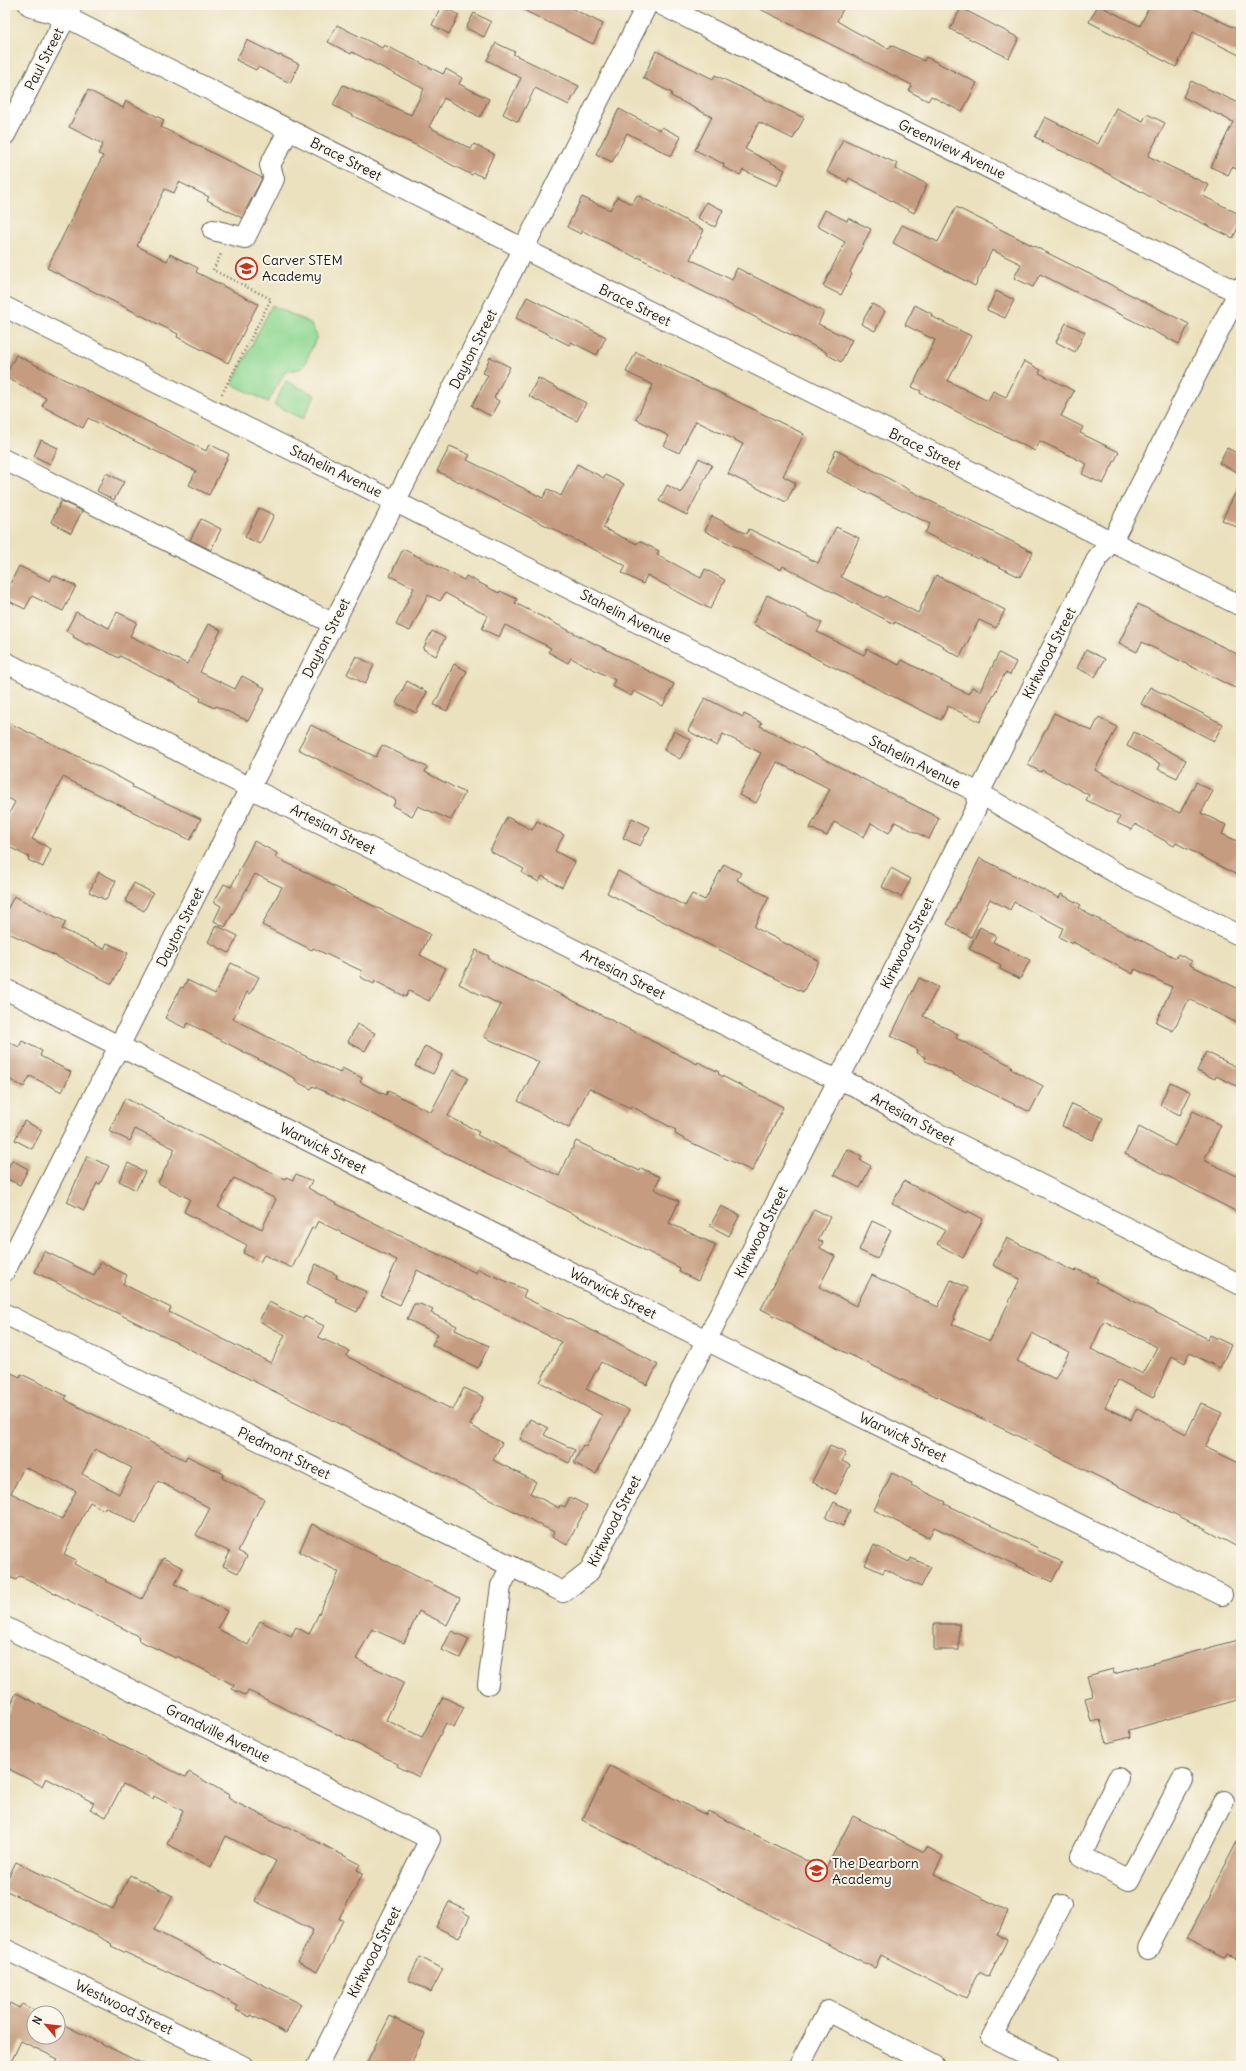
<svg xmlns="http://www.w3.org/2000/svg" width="1246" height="2071" font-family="Delius,sans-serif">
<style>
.green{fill:#8fd893;stroke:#567a58}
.building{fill:#c69c80;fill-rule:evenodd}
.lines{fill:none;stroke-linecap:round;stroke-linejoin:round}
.minor-casing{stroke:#646155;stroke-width:22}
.path{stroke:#646155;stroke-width:2.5;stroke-dasharray:1 3;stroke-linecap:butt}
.minor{stroke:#fff;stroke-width:20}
.labels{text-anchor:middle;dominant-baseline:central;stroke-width:4;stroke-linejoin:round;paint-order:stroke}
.street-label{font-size:14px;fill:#1c1c1c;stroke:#fbf7ec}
.poi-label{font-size:14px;fill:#1c1c1c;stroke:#fbf7ec;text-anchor:start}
</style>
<rect width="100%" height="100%" fill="#fbf7ec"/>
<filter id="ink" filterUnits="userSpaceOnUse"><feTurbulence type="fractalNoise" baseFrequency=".025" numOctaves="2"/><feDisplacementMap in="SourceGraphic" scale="8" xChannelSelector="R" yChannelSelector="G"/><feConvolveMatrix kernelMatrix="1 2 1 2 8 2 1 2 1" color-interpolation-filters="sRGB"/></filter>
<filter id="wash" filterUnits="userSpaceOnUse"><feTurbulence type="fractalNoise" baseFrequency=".012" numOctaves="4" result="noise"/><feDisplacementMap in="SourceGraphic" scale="16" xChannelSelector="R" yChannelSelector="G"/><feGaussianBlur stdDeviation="0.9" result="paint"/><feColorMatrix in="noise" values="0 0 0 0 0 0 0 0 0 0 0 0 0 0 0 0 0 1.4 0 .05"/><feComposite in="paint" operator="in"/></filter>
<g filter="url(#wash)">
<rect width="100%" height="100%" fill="#ebe1be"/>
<!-- green -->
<g class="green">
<polygon points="272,305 310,323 317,336 303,368 285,372 268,402 232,384"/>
<polygon points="286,381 315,395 303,419 274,405"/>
</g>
<g id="blocks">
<!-- building -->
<g class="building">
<polygon points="513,5 565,5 603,24 593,44"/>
<polygon points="752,5 845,5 837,21 854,31 889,49 891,45 924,61 926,57 977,83 962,112 931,96 928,101 909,91 912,85"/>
<polygon points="1098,5 1140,26 1150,5 1187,5 1241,31 1241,56 1193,32 1176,67 1089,22"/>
<polygon points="441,6 459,15 449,34 432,25"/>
<polygon points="961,8 1019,38 1009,58 950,29"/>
<polygon points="474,13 491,22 484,37 466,28"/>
<polygon points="337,25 382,48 384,45 443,74 446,69 462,78 459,84 489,99 480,117 444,98 429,127 471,149 474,144 494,154 483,177 474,173 472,175 452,165 416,145 357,118 333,105 343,85 411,115 424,89 352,52 351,54 328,42"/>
<polygon points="247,40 279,56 280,55 299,64 290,83 258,67 256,70 236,60"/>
<polygon points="496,43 515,52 513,54 579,86 569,105 535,88 518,122 503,114 521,78 487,60"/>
<polygon points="656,51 713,79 715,75 804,118 793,139 759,122 745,149 785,170 777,186 743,170 740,175 723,167 724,164 695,150 712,117 671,96 672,93 643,78"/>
<polygon points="1191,81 1241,104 1241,171 1232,167 1228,175 1211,167 1233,122 1183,97"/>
<polygon points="88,90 123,108 126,101 164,120 161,127 262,178 242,218 207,200 209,197 179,182 174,193 165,189 137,246 167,261 170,254 198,268 196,272 258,304 228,363 177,337 178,334 47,268 103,156 98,154 103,144 69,127"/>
<polygon points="1116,108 1143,121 1147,114 1165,123 1148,156 1209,185 1203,196 1241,215 1241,221 1233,238 1171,208 1092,165 1042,142 1043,141 1035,137 1045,117 1098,144"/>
<polygon points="619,109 660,130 662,127 681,137 671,156 627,133 612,162 596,154"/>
<polygon points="843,139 898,164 895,169 927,184 914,213 849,178 847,182 827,172"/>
<polygon points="637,195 704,230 690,259 732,280 737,268 824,312 818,324 852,340 841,362 826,354 826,352 698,289 638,257 637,258 583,231 581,234 567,227 582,197 610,210 617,197 632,204"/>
<polygon points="706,202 723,210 715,227 698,218"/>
<polygon points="956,207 1189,324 1179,344 1040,274 1033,287 1014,278 1021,264 992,250 975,286 893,243 902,225 938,242"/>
<polygon points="825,210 847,221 848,218 871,229 850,272 852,274 841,295 823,286 845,242 817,226"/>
<polygon points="996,291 1014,300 1005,318 987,310"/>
<polygon points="527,297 606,337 597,355 571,342 569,345 516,318"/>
<polygon points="872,304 885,311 875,331 861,324"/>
<polygon points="915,305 932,314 931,316 971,336 948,381 988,401 993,391 1006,397 1024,361 1041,370 1039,373 1074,391 1061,416 1083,427 1080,433 1119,452 1103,484 1082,474 1087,464 1040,441 1035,451 920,393 921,391 912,387 935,340 905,325"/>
<polygon points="1066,323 1085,332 1075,352 1056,342"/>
<polygon points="636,352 804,434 783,476 796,483 786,502 728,474 743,444 696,421 679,453 664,446 669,436 636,419 653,385 626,372"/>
<polygon points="16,355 206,451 209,444 229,454 209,495 189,485 196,471 88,418 83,428 42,406 46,398 5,377"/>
<polygon points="490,357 510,367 494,398 499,401 491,416 472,406 488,375 483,373"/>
<polygon points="538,378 586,403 577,421 529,396"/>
<polygon points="41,440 58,448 50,464 34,456"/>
<polygon points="450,446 470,455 467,460 543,498 548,489 561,496 577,464 604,478 605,475 624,484 603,528 637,544 639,541 659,551 657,555 701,578 705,569 725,580 710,609 647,575 643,584 622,573 626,566 603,554 437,471"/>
<polygon points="1227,448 1241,455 1241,474 1219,463"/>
<polygon points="836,450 928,500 1033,552 1020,577 979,557 978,559 925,533 930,524 826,472"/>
<polygon points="699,458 712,465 687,515 659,501 667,485 681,493"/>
<polygon points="106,473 124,482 114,500 97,491"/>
<polygon points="1241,481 1241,529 1222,520"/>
<polygon points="61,501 82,511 71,533 51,522"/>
<polygon points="259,508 274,515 260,544 245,537"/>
<polygon points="712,516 747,534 749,529 818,563 836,527 859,538 841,577 884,598 885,596 918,613 936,575 1005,610 996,628 979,620 960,657 943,648 944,646 895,622 894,624 783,566 781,570 705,531"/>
<polygon points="201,519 221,529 211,550 190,540"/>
<polygon points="403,549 464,580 466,576 499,593 500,591 517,599 515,603 674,684 663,706 634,691 631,696 612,686 615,680 571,658 568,663 548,652 551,648 505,625 499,637 482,629 488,616 445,593 440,601 428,595 410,631 396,625 414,588 390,576"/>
<polygon points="19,566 50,581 53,575 76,586 63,611 32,596 25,609 5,599 5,594"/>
<polygon points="767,595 822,623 817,632 864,655 867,649 899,665 902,660 968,694 972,687 980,691 999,653 1016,662 1010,675 1005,673 980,722 948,706 941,720 817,659 753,624"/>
<polygon points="1138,604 1241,656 1241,677 1235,688 1142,642 1137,652 1119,643"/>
<polygon points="76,612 109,628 117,612 137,622 130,636 187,664 208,624 221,630 200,672 235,689 242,676 265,688 248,721 216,706 215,708 200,701 201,698 120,656 119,658 89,643 88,645 73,637 74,635 66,631"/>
<polygon points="432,631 445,638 436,656 423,649"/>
<polygon points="1086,650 1105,659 1095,677 1077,668"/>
<polygon points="356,656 374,665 365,684 347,674"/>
<polygon points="454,664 467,671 447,711 434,705"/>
<polygon points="407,681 427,692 416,713 396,703"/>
<polygon points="1150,687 1223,724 1214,741 1141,704"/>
<polygon points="705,698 743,717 744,714 762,723 760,726 939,818 929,839 895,822 889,833 871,823 864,837 834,822 827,836 810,828 830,789 777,762 756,803 739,795 761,753 723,734 717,746 688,731"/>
<polygon points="1054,713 1092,731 1099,717 1117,727 1095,770 1168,808 1180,813 1196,782 1213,791 1201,813 1226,825 1222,834 1241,843 1241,877 1176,843 1174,846 1135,824 1132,830 1117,823 1120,817 1086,800 1089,795 1042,770 1041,772 1028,765"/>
<polygon points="5,721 102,768 133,785 132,787 201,819 190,840 63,777 32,839 51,849 43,867 28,860 29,857 5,845 5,822 15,802 5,796"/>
<polygon points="311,725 376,757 382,745 427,767 425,772 465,793 451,820 418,806 412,816 393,806 396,800 298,749"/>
<polygon points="674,731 691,740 680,759 664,750"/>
<polygon points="1134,732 1186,760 1177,778 1158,769 1161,764 1127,746"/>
<polygon points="507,817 532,830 537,821 564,835 555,851 575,862 562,887 542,876 539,882 522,873 524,869 490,851"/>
<polygon points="632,818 650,827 640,846 623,838"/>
<polygon points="254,841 277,853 275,857 430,934 420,955 446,968 429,1001 409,991 406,997 375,981 374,984 360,977 362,971 313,948 312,950 262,925 282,887 255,874 225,927 214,921 221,906 214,902 224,884 231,887"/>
<polygon points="980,858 1059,898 1061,894 1081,905 1079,908 1088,914 1176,958 1178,954 1192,961 1190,965 1241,990 1241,1025 1189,999 1173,1031 1156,1022 1172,987 1135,969 1133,974 1073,942 1072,944 1059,937 1063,928 1014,902 1010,910 990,899 971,937 947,924"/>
<polygon points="724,864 741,873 737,880 769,897 754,927 819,961 803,992 607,893 618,871 685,906 692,894 705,900"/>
<polygon points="891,868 911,879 901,897 882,887"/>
<polygon points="99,872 116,881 106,900 89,892"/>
<polygon points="134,883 153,893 144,911 125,901"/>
<polygon points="14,896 66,922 62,929 104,949 107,943 128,953 112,984 5,931 5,914"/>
<polygon points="216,925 238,936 229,953 208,942"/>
<polygon points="980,927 996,936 993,942 1030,960 1020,979 1000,969 1001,965 969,949"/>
<polygon points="476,950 489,956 488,958 498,965 570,999 697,1064 698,1062 719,1072 718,1074 783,1107 752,1171 690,1142 675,1134 676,1130 631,1106 630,1108 589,1088 569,1128 518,1101 539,1062 484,1037 501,1005 459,984"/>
<polygon points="231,963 259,977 250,994 247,992 233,1019 299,1053 340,1073 342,1068 362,1078 360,1082 386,1095 388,1091 431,1112 453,1070 468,1078 448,1116 479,1132 477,1135 559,1176 576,1141 640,1171 641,1168 660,1177 654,1189 679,1201 669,1223 716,1245 698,1281 679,1272 680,1268 541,1198 444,1152 393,1124 313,1086 311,1089 295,1081 296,1079 188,1023 185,1028 165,1018 181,987 183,988 187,980 215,994"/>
<polygon points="919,978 938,987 923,1016 958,1034 956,1038 1012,1066 1011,1069 1043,1086 1030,1112 924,1060 925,1057 917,1053 918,1050 891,1036"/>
<polygon points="357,1024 375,1033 365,1051 348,1042"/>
<polygon points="5,1040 19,1047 22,1041 42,1051 40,1056 71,1072 62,1092 30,1076 24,1087 5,1077"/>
<polygon points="425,1046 443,1055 433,1074 415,1066"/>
<polygon points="1206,1052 1241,1069 1241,1088 1216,1076 1215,1079 1197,1071"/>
<polygon points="1170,1082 1191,1092 1180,1115 1160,1105"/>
<path d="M125 1098 285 1179 286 1177 293 1180 296 1174 312 1181 308 1188 342 1207 476 1273 478 1269 526 1290 523 1297 616 1342 658 1365 647 1385 601 1362 586 1389 629 1410 596 1474 574 1463 583 1445 586 1447 602 1415 540 1382 561 1342 417 1270 400 1305 381 1296 397 1260 318 1221 314 1229 312 1228 292 1268 264 1255 260 1262 243 1253 247 1245 184 1212 190 1199 158 1183 175 1149 135 1129 130 1141 109 1131ZM234 1178 276 1199 262 1229 218 1207Z"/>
<polygon points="1072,1104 1103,1118 1093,1140 1062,1126"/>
<polygon points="1193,1111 1221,1125 1204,1160 1241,1178 1241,1214 1125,1154 1139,1127 1175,1146"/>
<polygon points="24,1121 42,1130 32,1149 15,1140"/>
<polygon points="847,1149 862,1156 860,1160 871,1166 860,1188 834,1175"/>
<polygon points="87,1156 109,1166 100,1184 97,1183 84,1210 67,1202"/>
<polygon points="12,1160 28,1169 20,1185 5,1178 5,1174"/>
<polygon points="128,1163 145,1172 136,1190 119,1181"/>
<polygon points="904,1181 967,1213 968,1211 983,1219 963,1258 937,1244 945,1230 892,1203"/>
<polygon points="721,1206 740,1215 729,1236 710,1226"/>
<path d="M814 1209 830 1217 818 1240 823 1242 820 1248 835 1256 819 1287 856 1306 872 1275 938 1307 951 1280 968 1288 954 1317 955 1318 952 1324 990 1341 1020 1279 993 1265 1007 1238 1075 1272 1076 1269 1098 1279 1096 1282 1208 1339 1210 1335 1231 1345 1220 1368 1189 1353 1185 1363 1172 1356 1153 1398 1118 1380 1105 1407 1131 1420 1137 1408 1186 1434 1201 1403 1222 1413 1205 1447 1241 1464V1549L1193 1523 1026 1441V1440L793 1327V1325L761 1309ZM1104 1321 1157 1347 1143 1374 1091 1349ZM1032 1333 1069 1352 1055 1379 1017 1361Z"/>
<polygon points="872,1221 891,1230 877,1259 859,1250"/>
<polygon points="44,1251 94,1275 101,1262 127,1275 123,1284 171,1308 169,1312 271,1363 285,1335 259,1321 269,1302 303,1319 304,1316 324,1326 318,1337 349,1351 346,1356 453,1410 464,1388 484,1397 470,1425 502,1443 493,1460 536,1482 530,1493 559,1508 560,1505 565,1507 570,1497 587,1506 567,1545 552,1537 554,1532 548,1529 510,1509 35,1272"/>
<polygon points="316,1264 337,1275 336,1278 367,1292 357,1312 336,1302 337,1299 307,1283"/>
<polygon points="414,1304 420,1304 433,1310 431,1313 457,1326 455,1330 489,1346 478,1368 432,1345 438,1334 407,1319"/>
<path d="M5 1370 20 1377 21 1374 67 1396 65 1399 71 1403 114 1425 115 1424 185 1460 187 1456 224 1474 222 1478 264 1499 238 1551 247 1556 238 1573 223 1566 230 1552 196 1535 210 1508 158 1481 136 1523 105 1507 104 1510 90 1502 64 1554 76 1560 74 1564 106 1580 105 1581 142 1599 163 1558 183 1568 175 1584 227 1611 218 1629 248 1645 260 1621 291 1636 296 1627 309 1634 339 1572 299 1552 312 1524 460 1598 447 1625 419 1611 404 1643 372 1629 356 1659 404 1682 386 1720 422 1737 443 1697 464 1707 454 1727 446 1723 419 1777 397 1766 398 1764 255 1694 248 1691 245 1695 232 1689 234 1685 177 1656 176 1658 138 1640 139 1637 134 1634 27 1579 19 1576 16 1580 5 1575ZM95 1449 132 1468 119 1494 82 1474ZM24 1467 76 1491 62 1519 11 1493Z"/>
<polygon points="530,1419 548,1428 544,1435 575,1450 569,1463 520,1439"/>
<polygon points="830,1446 846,1453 842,1461 850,1465 836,1494 812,1482"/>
<polygon points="892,1473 912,1483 911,1485 946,1502 945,1504 1038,1548 1037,1550 1062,1562 1052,1582 934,1527 929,1538 874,1510"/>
<polygon points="834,1502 850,1510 843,1526 826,1518"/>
<polygon points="874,1545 909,1562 911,1558 931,1567 921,1587 885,1569 883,1573 865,1565"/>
<rect x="934" y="1624" width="25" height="26"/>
<polygon points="451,1631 469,1639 460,1658 442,1650"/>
<polygon points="1241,1639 1241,1699 1129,1730 1131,1737 1107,1743 1100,1720 1091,1722 1085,1698 1093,1696 1087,1676 1113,1669 1114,1674"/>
<polygon points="16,1693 183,1776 186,1777 189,1772 229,1795 228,1798 235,1802 286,1827 287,1826 360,1864 357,1870 363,1873 339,1919 343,1920 317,1972 298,1962 313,1930 255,1901 276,1861 226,1836 211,1867 167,1844 183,1811 154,1796 153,1799 123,1784 106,1817 90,1809 94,1803 46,1778 42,1786 5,1767 5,1719"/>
<polygon points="610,1766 706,1815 708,1811 825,1870 853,1816 924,1852 927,1847 943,1856 934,1874 1008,1911 997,1935 1007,1940 989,1977 979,1972 966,1998 881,1955 875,1968 582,1820"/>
<polygon points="1241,1834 1241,1962 1228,1956 1226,1959 1186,1940"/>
<polygon points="16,1862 113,1909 130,1875 173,1896 154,1930 301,2004 286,2033 251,2015 250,2017 236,2010 238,2006 212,1992 111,1946 112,1944 79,1926 5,1890 5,1884"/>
<polygon points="449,1902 464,1909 463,1912 470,1916 459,1938 436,1927"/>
<polygon points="420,1957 443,1969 431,1992 408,1980"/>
<polygon points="10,2003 19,2008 22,2004 40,2013 34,2013 34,2037 58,2037 58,2022 147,2066 55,2066 58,2059 21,2041 9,2066 5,2066 5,2012"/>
<polygon points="390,2016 425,2034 410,2066 365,2066"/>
</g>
</g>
</g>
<g filter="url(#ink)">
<use href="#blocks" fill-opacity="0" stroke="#646155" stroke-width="1"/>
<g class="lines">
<defs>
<g id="minor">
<polyline points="29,5 38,9 66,17 524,249 1241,606"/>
<polyline points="662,5 1241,294"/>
<polyline points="5,135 72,5"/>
<polyline points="213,230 245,238 274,179 270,165 289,130"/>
<polyline points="5,307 979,793 1128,880 1241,936"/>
<polyline points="5,460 334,624"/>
<polyline points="5,662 250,788 817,1071 855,1086 913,1121 1241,1285"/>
<polyline points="5,989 724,1349 1222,1595"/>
<polyline points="5,1271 647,5"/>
<polyline points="5,1314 563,1592 589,1572 976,808 979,793 1098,557 1112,541 1241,287"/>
<polyline points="5,1627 430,1839 317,2066"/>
<polyline points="488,1684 501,1586 511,1566"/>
<polyline points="1118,1778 1081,1856 1129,1880 1182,1780"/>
<polyline points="5,1949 243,2066"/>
<polyline points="1148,1949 1224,1801"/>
<polyline points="799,2066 828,2011 934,2066"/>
<polyline points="1051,2066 992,2037 1061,1905"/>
</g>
</defs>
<!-- minor casing -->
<use href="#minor" class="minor-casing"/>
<!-- path -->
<polyline class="path" points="222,394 271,299 213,270 222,252"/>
<!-- minor -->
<use href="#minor" class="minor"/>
</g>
</g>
<!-- icons -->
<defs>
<symbol id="school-ring" viewBox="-11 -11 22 22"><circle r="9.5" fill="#fbf7ec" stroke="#c8321e" stroke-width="1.5"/><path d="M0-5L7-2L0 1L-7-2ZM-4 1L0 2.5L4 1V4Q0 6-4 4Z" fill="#c8321e"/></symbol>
</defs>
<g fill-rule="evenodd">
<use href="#school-ring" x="234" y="256" width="25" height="25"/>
<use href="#school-ring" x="804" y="1858" width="25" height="25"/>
</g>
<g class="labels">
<!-- street labels -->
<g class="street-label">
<text transform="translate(44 59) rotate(-63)">Paul Street</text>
<text transform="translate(952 149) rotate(26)">Greenview Avenue</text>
<text transform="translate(346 159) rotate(27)">Brace Street</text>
<text transform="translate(635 305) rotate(26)">Brace Street</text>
<text transform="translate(473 349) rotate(-63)">Dayton Street</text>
<text transform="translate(925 449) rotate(26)">Brace Street</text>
<text transform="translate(336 471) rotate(26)">Stahelin Avenue</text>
<text transform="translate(626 616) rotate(27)">Stahelin Avenue</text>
<text transform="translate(326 638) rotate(-63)">Dayton Street</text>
<text transform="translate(1049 653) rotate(-63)">Kirkwood Street</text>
<text transform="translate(915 762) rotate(27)">Stahelin Avenue</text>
<text transform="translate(333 829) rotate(27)">Artesian Street</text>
<text transform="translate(180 927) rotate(-63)">Dayton Street</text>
<text transform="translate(907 943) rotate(-63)">Kirkwood Street</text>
<text transform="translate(623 974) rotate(27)">Artesian Street</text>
<text transform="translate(913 1119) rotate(29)">Artesian Street</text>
<text transform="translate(323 1148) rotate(27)">Warwick Street</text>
<text transform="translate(761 1232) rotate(-63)">Kirkwood Street</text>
<text transform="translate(613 1293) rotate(27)">Warwick Street</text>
<text transform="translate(903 1437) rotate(26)">Warwick Street</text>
<text transform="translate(284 1453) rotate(26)">Piedmont Street</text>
<text transform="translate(614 1521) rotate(-63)">Kirkwood Street</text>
<text transform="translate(218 1733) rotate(26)">Grandville Avenue</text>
<text transform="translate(374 1952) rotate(-63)">Kirkwood Street</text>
<text transform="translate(124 2007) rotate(26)">Westwood Street</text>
</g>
<!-- poi labels -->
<g class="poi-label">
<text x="262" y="260">Carver STEM<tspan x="262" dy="16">Academy</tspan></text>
<text x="832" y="1863">The Dearborn<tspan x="832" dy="16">Academy</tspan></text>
</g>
</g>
<!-- margin -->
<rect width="1246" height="2071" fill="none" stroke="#fbf7ec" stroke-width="20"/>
<!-- north arrow -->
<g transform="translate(46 2025) rotate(298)"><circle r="19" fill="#fbf7ec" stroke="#a29f99"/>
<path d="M0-3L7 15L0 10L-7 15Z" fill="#c8321e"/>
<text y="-6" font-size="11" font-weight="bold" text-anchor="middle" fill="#1c1c1c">N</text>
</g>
</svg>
